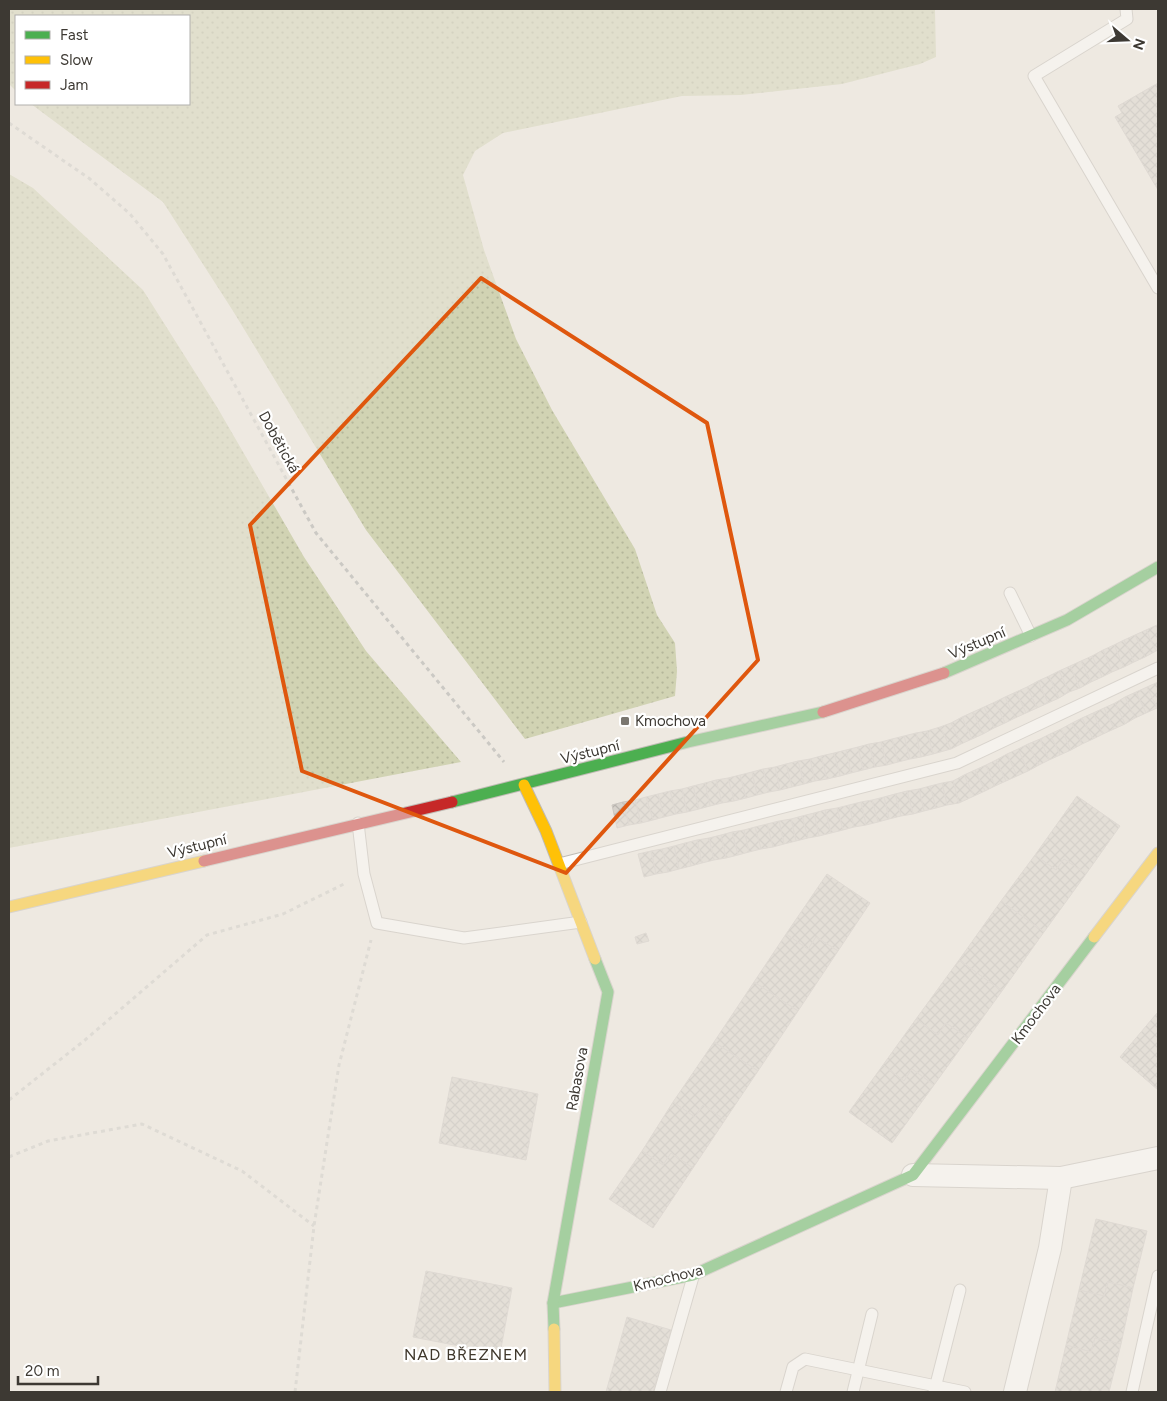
<svg xmlns="http://www.w3.org/2000/svg" width="1167" height="1401" font-family="Figtree,sans-serif">
<style>
.grass{fill:url(#grass-dots)}
.building{fill:url(#building-cross-hatch);stroke:#ccc7c1}
.lines{fill:none;stroke-linecap:round;stroke-linejoin:round}
.lane-casing{stroke:#bfbbb4;stroke-width:13}
.street-casing{stroke:#bfbbb4;stroke-width:24}
.fast-casing{stroke:#bfbbb4;stroke-width:13}
.slow-casing{stroke:#bfbbb4;stroke-width:13}
.jam-casing{stroke:#bfbbb4;stroke-width:13}
.path{stroke:#cbc9c4;stroke-width:3;stroke-dasharray:4 4;stroke-linecap:butt}
.lane{stroke:#fcfcfa;stroke-width:11}
.street{stroke:#fcfcfa;stroke-width:22}
.fast{stroke:#4caf50;stroke-width:11}
.slow{stroke:#ffc107;stroke-width:11}
.jam{stroke:#c62828;stroke-width:11}
.marked{fill:none;stroke:#df570e;stroke-width:4;stroke-linejoin:round}
.poi-dot{fill:#7b7770;stroke:#fff;stroke-width:2}
.labels{text-anchor:middle;dominant-baseline:central;stroke-width:4.5;stroke-linejoin:round;paint-order:stroke}
.street-label{font-size:15px;fill:#3d3933;stroke:#fff}
.poi-label{font-size:15px;fill:#3d3933;stroke:#fff;text-anchor:start}
.neighbourhood-label{font-size:16px;letter-spacing:1px;fill:#3f372b;stroke:#fff}
</style>
<defs>
<pattern id="grass-dots" width="8" height="8" patternUnits="userSpaceOnUse" patternTransform="scale(1.25)"><rect width="8" height="8" fill="#d1d3b3"/><path d="M2 2h.1M6 6h.1" fill="none" stroke="#b4b69a" stroke-width="1.8" stroke-linecap="round"/></pattern>
<pattern id="building-cross-hatch" width="8" height="8" patternUnits="userSpaceOnUse" patternTransform="scale(1.25)"><rect width="8" height="8" fill="#d7d2cb"/><path d="M0 0l8 8M0 8l8-8" fill="none" stroke="#b9b5af"/></pattern>
</defs>
<rect width="100%" height="100%" fill="#eee9e1"/>
<!-- grass -->
<g class="grass">
<polygon points="9,9 935,9 936,57 920,64 842,84 741,95 682,96 503,133 475,151 463,175 484,250 516,339 552,410 635,549 657,615 675,643 677,671 675,696 525,739 366,530 233,311 163,202 31,104 189,104 189,16 16,16 16,91 9,84"/>
<polygon points="9,174 33,188 143,290 217,407 304,557 366,651 461,762 9,848"/>
</g>
<!-- building -->
<g class="building">
<polygon points="1158,83 1158,190 1115,117 1122,113 1118,106"/>
<polygon points="1157,625 1158,650 1156,651 1146,630"/>
<polygon points="1146,630 1156,651 1145,657 1135,635"/>
<polygon points="1135,635 1145,657 1134,662 1124,640"/>
<polygon points="1124,640 1134,662 1124,667 1114,645"/>
<polygon points="1114,645 1124,667 1112,672 1103,650"/>
<polygon points="1103,650 1112,672 1102,677 1092,656"/>
<polygon points="1092,656 1102,677 1091,682 1081,661"/>
<polygon points="1081,661 1091,682 1080,688 1070,666"/>
<polygon points="1070,666 1080,688 1069,692 1059,671"/>
<polygon points="1059,671 1069,692 1059,698 1049,676"/>
<polygon points="1049,676 1059,698 1048,703 1038,681"/>
<polygon points="1038,681 1048,703 1037,708 1027,687"/>
<polygon points="1158,682 1158,707 1157,708 1147,687"/>
<polygon points="1027,687 1037,708 1026,713 1016,692"/>
<polygon points="1147,687 1157,708 1146,713 1136,692"/>
<polygon points="1016,692 1026,713 1015,718 1005,697"/>
<polygon points="1136,692 1146,713 1135,718 1125,697"/>
<polygon points="1005,697 1015,718 1005,723 995,702"/>
<polygon points="1125,697 1135,718 1125,724 1115,703"/>
<polygon points="995,702 1005,723 994,728 984,707"/>
<polygon points="1115,703 1125,724 1114,729 1104,708"/>
<polygon points="984,707 994,728 983,734 973,712"/>
<polygon points="1104,708 1114,729 1103,734 1093,713"/>
<polygon points="973,712 983,734 972,739 962,717"/>
<polygon points="1093,713 1103,734 1093,739 1082,718"/>
<polygon points="962,717 972,739 961,744 951,723"/>
<polygon points="1082,718 1093,739 1082,744 1072,723"/>
<polygon points="951,723 961,744 951,749 940,727"/>
<polygon points="1072,723 1082,744 1071,750 1061,729"/>
<polygon points="940,727 951,749 933,754 927,731"/>
<polygon points="1061,729 1071,750 1060,755 1050,734"/>
<polygon points="927,731 933,754 921,757 916,733"/>
<polygon points="916,733 921,757 910,759 904,736"/>
<polygon points="1050,734 1060,755 1049,760 1040,739"/>
<polygon points="904,736 910,759 898,762 892,739"/>
<polygon points="892,739 898,762 887,765 881,742"/>
<polygon points="1040,739 1049,760 1039,765 1028,744"/>
<polygon points="881,742 887,765 875,767 869,744"/>
<polygon points="869,744 875,767 863,770 858,747"/>
<polygon points="1028,744 1039,765 1028,771 1018,749"/>
<polygon points="858,747 863,770 851,773 846,750"/>
<polygon points="1018,749 1028,771 1017,776 1007,754"/>
<polygon points="846,750 851,773 840,776 834,753"/>
<polygon points="834,753 840,776 827,779 821,756"/>
<polygon points="1007,754 1017,776 1006,781 996,760"/>
<polygon points="821,756 827,779 815,781 810,759"/>
<polygon points="810,759 815,781 804,784 798,761"/>
<polygon points="996,760 1006,781 995,786 986,765"/>
<polygon points="798,761 804,784 792,787 786,764"/>
<polygon points="786,764 792,787 780,790 775,767"/>
<polygon points="986,765 995,786 985,791 975,770"/>
<polygon points="775,767 780,790 769,792 763,769"/>
<polygon points="763,769 769,792 757,795 752,772"/>
<polygon points="975,770 985,791 974,796 964,775"/>
<polygon points="752,772 757,795 746,798 740,775"/>
<polygon points="740,775 746,798 734,801 728,778"/>
<polygon points="964,775 974,796 959,803 953,781"/>
<polygon points="728,778 734,801 722,803 716,780"/>
<polygon points="716,780 722,803 710,806 705,783"/>
<polygon points="953,781 959,803 947,805 942,783"/>
<polygon points="705,783 710,806 699,809 693,786"/>
<polygon points="942,783 947,805 936,808 930,786"/>
<polygon points="693,786 699,809 687,812 682,789"/>
<polygon points="930,786 936,808 924,811 919,789"/>
<polygon points="682,789 687,812 676,814 670,791"/>
<polygon points="919,789 924,811 913,814 907,791"/>
<polygon points="670,791 676,814 664,817 658,794"/>
<polygon points="907,791 913,814 901,816 895,794"/>
<polygon points="658,794 664,817 653,820 646,797"/>
<polygon points="895,794 901,816 889,819 884,797"/>
<polygon points="1077,796 1120,826 1086,874 1064,859 1056,870 1035,855"/>
<polygon points="646,797 653,820 641,823 635,800"/>
<polygon points="884,797 889,819 878,822 872,800"/>
<polygon points="635,800 641,823 629,825 623,802"/>
<polygon points="872,800 878,822 866,825 861,802"/>
<polygon points="623,802 629,825 617,828 612,805"/>
<polygon points="861,802 866,825 854,827 849,805"/>
<polygon points="849,805 854,827 843,830 837,808"/>
<polygon points="837,808 843,830 831,833 825,810"/>
<polygon points="825,810 831,833 819,836 814,813"/>
<polygon points="814,813 819,836 808,838 802,816"/>
<polygon points="802,816 808,838 796,841 791,819"/>
<polygon points="791,819 796,841 784,844 779,821"/>
<polygon points="779,821 784,844 773,847 767,824"/>
<polygon points="767,824 773,847 761,849 755,827"/>
<polygon points="755,827 761,849 749,852 744,830"/>
<polygon points="744,830 749,852 738,855 732,832"/>
<polygon points="732,832 738,855 726,858 721,835"/>
<polygon points="721,835 726,858 714,860 709,838"/>
<polygon points="709,838 714,860 702,863 697,840"/>
<polygon points="697,840 702,863 691,866 685,843"/>
<polygon points="685,843 691,866 679,869 674,846"/>
<polygon points="674,846 679,869 668,872 662,849"/>
<polygon points="662,849 668,872 656,874 651,851"/>
<polygon points="651,851 656,874 644,877 638,854"/>
<polygon points="1035,855 1056,870 1064,859 1086,874 1044,932 1001,901"/>
<polygon points="827,874 870,903 838,951 816,937 808,949 786,934"/>
<polygon points="1001,901 1044,932 1002,991 959,960"/>
<polygon points="646,933 649,941 637,944 635,937"/>
<polygon points="786,934 808,949 816,937 838,951 798,1011 754,982"/>
<polygon points="959,960 1002,991 968,1038 946,1023 938,1035 916,1019"/>
<polygon points="754,982 798,1011 758,1071 714,1042"/>
<polygon points="1157,1013 1158,1014 1158,1090 1120,1057"/>
<polygon points="916,1019 938,1035 946,1023 968,1038 934,1085 912,1069 904,1081 883,1065"/>
<polygon points="714,1042 758,1071 725,1120 703,1105 695,1117 673,1102"/>
<polygon points="883,1065 904,1081 912,1069 934,1085 892,1143 849,1112"/>
<polygon points="452,1077 538,1094 526,1160 439,1143"/>
<polygon points="673,1102 695,1117 703,1105 725,1120 693,1168 671,1153 663,1165 642,1151"/>
<polygon points="642,1151 663,1165 671,1153 693,1168 653,1228 609,1199"/>
<polygon points="1096,1219 1147,1231 1133,1288 1108,1282 1104,1296 1079,1290"/>
<polygon points="426,1271 512,1288 500,1354 413,1337"/>
<polygon points="1108,1282 1133,1288 1121,1344 1095,1338 1091,1352 1066,1345 1079,1290 1104,1296"/>
<polygon points="627,1317 671,1330 653,1392 606,1392"/>
<polygon points="1095,1338 1121,1344 1109,1392 1055,1392 1066,1345 1091,1352"/>
</g>
<g class="lines">
<defs>
<g id="lane">
<polyline points="1126,9 1127,19 1034,76 1158,288"/>
<polyline points="1010,593 1031,636"/>
<polyline points="358,823 364,874 377,923 464,938 581,922"/>
<polyline points="559,864 957,763 1158,668"/>
<polyline points="660,1392 693,1277"/>
<polyline points="786,1392 793,1367 805,1359 965,1392"/>
<polyline points="853,1392 872,1314"/>
<polyline points="934,1392 960,1290"/>
<polyline points="1132,1392 1158,1276"/>
</g>
<g id="street">
<polyline points="913,1175 1061,1178 1050,1248 1015,1392"/>
<polyline points="1061,1178 1158,1158"/>
</g>
<g id="fast">
<polyline points="944,673 1067,620 1158,567"/>
<polyline points="452,802 688,742 823,712"/>
<polyline points="553,1303 693,1275 913,1175 1094,937"/>
<polyline points="554,1329 553,1303 608,992 595,959"/>
</g>
<g id="slow">
<polyline points="524,785 546,831 595,959"/>
<polyline points="9,907 204,861"/>
<polyline points="1094,937 1158,853"/>
<polyline points="554,1329 555,1392"/>
</g>
<g id="jam">
<polyline points="823,712 944,673"/>
<polyline points="204,861 452,802"/>
</g>
</defs>
<!-- lane casing -->
<use href="#lane" class="lane-casing"/>
<!-- street casing -->
<use href="#street" class="street-casing"/>
<!-- fast casing -->
<use href="#fast" class="fast-casing"/>
<!-- slow casing -->
<use href="#slow" class="slow-casing"/>
<!-- jam casing -->
<use href="#jam" class="jam-casing"/>
<!-- path -->
<g class="path">
<polyline points="9,123 90,179 130,214 163,254 316,533 504,762"/>
<polyline points="9,1100 85,1040 207,935 283,914 346,883"/>
<polyline points="9,1157 48,1141 142,1124 242,1171 314,1226"/>
<polyline points="295,1392 314,1226 339,1065 371,940"/>
</g>
<!-- lane -->
<use href="#lane" class="lane"/>
<!-- street -->
<use href="#street" class="street"/>
<!-- fast -->
<use href="#fast" class="fast"/>
<!-- slow -->
<use href="#slow" class="slow"/>
<!-- jam -->
<use href="#jam" class="jam"/>
</g>
<!-- marked area -->
<path d="M0 0H1167V1401H0ZM481 278 707 423 758 660 566 873 302 771 250 525Z" fill="#eee9e1" fill-opacity=".55" fill-rule="evenodd"/>
<path class="marked" d="M481 278 707 423 758 660 566 873 302 771 250 525Z"/>
<!-- markers -->
<rect class="poi-dot" x="620" y="716" width="10" height="10" rx="2.5"/>
<g class="labels">
<!-- street labels -->
<g class="street-label">
<text transform="translate(279 442) rotate(61)">Dobětická</text>
<text transform="translate(977 643) rotate(-23)">Výstupní</text>
<text transform="translate(590 752) rotate(-14)">Výstupní</text>
<text transform="translate(197 846) rotate(-14)">Výstupní</text>
<text transform="translate(1036 1014) rotate(-53)">Kmochova</text>
<text transform="translate(577 1079) rotate(-80)">Rabasova</text>
<text transform="translate(668 1278) rotate(-14)">Kmochova</text>
</g>
<!-- poi labels -->
<g class="poi-label">
<text x="635" y="721">Kmochova</text>
</g>
<!-- neighbourhood labels -->
<g class="neighbourhood-label">
<text x="466" y="1354">NAD BŘEZNEM</text>
</g>
</g>
<!-- border -->
<rect width="1167" height="1401" fill="none" stroke="#3d3933" stroke-width="20"/>
<!-- legend -->
<rect x="15" y="15" width="175" height="90" fill="#ffffff" stroke="#b1b0ad"/>
<rect x="25" y="31" width="25" height="8" fill="#4caf50" stroke="#b1b0ad"/>
<text x="60" y="40" font-size="15" fill="#3d3933">Fast</text>
<rect x="25" y="56" width="25" height="8" fill="#ffc107" stroke="#b1b0ad"/>
<text x="60" y="65" font-size="15" fill="#3d3933">Slow</text>
<rect x="25" y="81" width="25" height="8" fill="#c62828" stroke="#b1b0ad"/>
<text x="60" y="90" font-size="15" fill="#3d3933">Jam</text>
<!-- north arrow -->
<g transform="translate(1127 40) rotate(109)" stroke="#ffffff" stroke-width="4" paint-order="stroke">
<path d="M0-4L9 19L0 12L-9 19Z" fill="#3d3933"/>
<text y="-8" font-size="14" font-weight="bold" text-anchor="middle" fill="#3d3933">N</text>
</g>
<!-- scale -->
<path d="M18 1376v8h80v-8" fill="none" stroke="#3d3933" stroke-width="2.5"/>
<text x="25" y="1376" font-size="15" fill="#3d3933" stroke="#ffffff" stroke-width="4" paint-order="stroke">20 m</text>
</svg>
